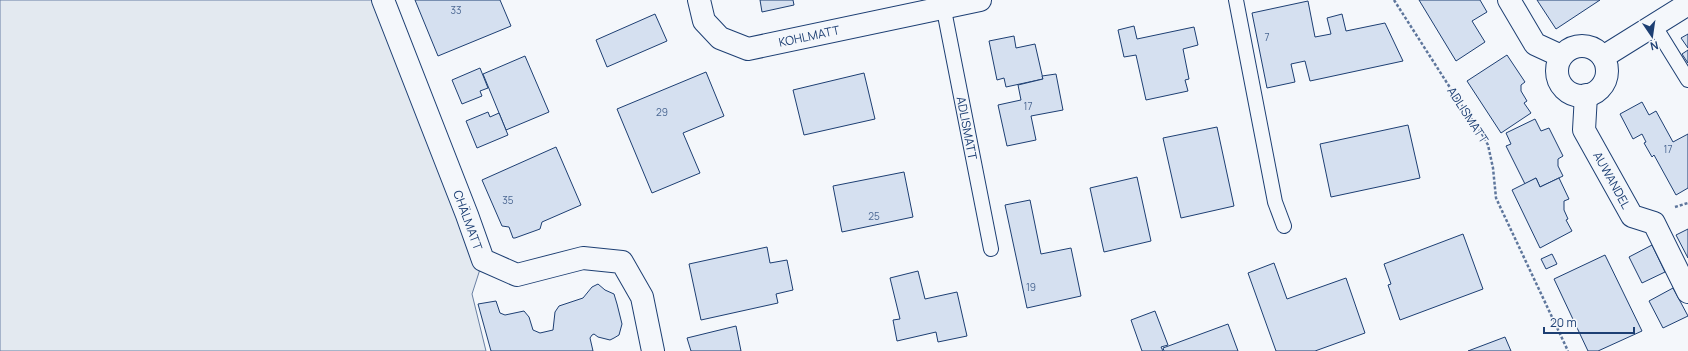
<svg xmlns="http://www.w3.org/2000/svg" width="1688" height="351" font-family="Manrope,sans-serif">
<style>
.green{fill:#e3e9f0;stroke:#687fa3}
.building{fill:#d5e0f0;stroke:#1d3f73}
.lines{fill:none;stroke-linecap:round;stroke-linejoin:round}
.lane-casing{stroke:#1d3f73;stroke-width:16}
.street-casing{stroke:#1d3f73;stroke-width:24}
.path{stroke:#5e769c;stroke-width:2.5;stroke-dasharray:3 2;stroke-linecap:butt}
.lane{stroke:#f4f7fb;stroke-width:14}
.street{stroke:#f4f7fb;stroke-width:22}
.labels{text-anchor:middle;dominant-baseline:central;stroke-width:3;stroke-linejoin:round;paint-order:stroke}
.number-label{font-size:10px;fill:#4b6792}
.street-label{font-size:12px;fill:#1d3f73;stroke:#f4f7fb}
</style>
<rect width="100%" height="100%" fill="#f4f7fb"/>
<!-- green -->
<polygon class="green" points="0,0 383,0 483,260 472,294 486,351 0,351"/>
<!-- building -->
<g class="building">
<polygon points="415,0 500,0 511,26 438,56"/>
<polygon points="760,0 793,0 794,5 762,12"/>
<polygon points="1419,0 1480,0 1487,12 1472,21 1485,42 1456,61"/>
<polygon points="1537,0 1600,0 1556,29"/>
<polygon points="1308,1 1315,37 1331,34 1327,18 1342,14 1346,31 1385,23 1403,61 1310,81 1305,61 1291,64 1295,82 1267,88 1252,13"/>
<polygon points="655,14 667,41 607,67 596,40"/>
<polygon points="1134,26 1137,39 1194,27 1198,45 1183,49 1189,79 1185,80 1188,91 1146,100 1136,55 1124,57 1118,30"/>
<polygon points="1688,34 1688,48 1681,38"/>
<polygon points="1014,36 1016,48 1035,44 1043,79 1006,87 1004,78 997,80 989,41"/>
<polygon points="1688,50 1688,63 1682,54"/>
<polygon points="1507,55 1525,82 1521,85 1521,91 1527,101 1524,103 1531,113 1501,133 1467,81"/>
<polygon points="525,56 549,112 506,130 483,74"/>
<polygon points="480,68 488,88 480,91 482,96 462,104 452,80"/>
<polygon points="706,72 724,116 683,133 700,173 652,193 617,109"/>
<polygon points="864,73 875,119 804,135 793,90"/>
<polygon points="1056,74 1063,110 1031,116 1036,140 1007,146 998,105 1021,100 1018,85 1043,79 1042,76"/>
<polygon points="1642,102 1649,115 1656,111 1673,142 1688,134 1688,188 1676,195 1654,155 1652,157 1644,143 1646,142 1642,134 1633,139 1620,114"/>
<polygon points="488,112 490,117 499,113 508,135 477,148 466,121"/>
<polygon points="1535,119 1541,131 1549,128 1563,156 1558,159 1558,166 1563,176 1540,187 1536,178 1525,184 1506,146 1511,144 1506,133"/>
<polygon points="1408,125 1420,178 1331,197 1320,144"/>
<polygon points="1217,127 1234,206 1181,218 1163,138"/>
<polygon points="556,147 581,205 542,222 540,229 515,238 513,238 509,227 502,226 482,180"/>
<polygon points="904,172 913,217 842,232 833,186"/>
<polygon points="1137,177 1151,241 1104,252 1090,188"/>
<polygon points="1536,178 1540,187 1559,178 1569,199 1564,201 1564,210 1568,219 1566,220 1572,231 1540,248 1512,190"/>
<polygon points="1030,200 1041,254 1071,248 1081,296 1027,308 1005,205"/>
<polygon points="1688,229 1688,258 1676,235"/>
<polygon points="1463,234 1483,289 1400,320 1388,285 1391,284 1384,264"/>
<polygon points="1652,245 1665,272 1642,283 1629,257"/>
<polygon points="767,247 770,263 787,260 793,290 776,294 778,303 701,320 689,264"/>
<polygon points="1552,254 1557,264 1546,269 1541,259"/>
<polygon points="1605,255 1642,331 1598,351 1588,351 1554,279"/>
<polygon points="1274,263 1287,299 1346,278 1365,333 1315,351 1276,351 1248,273"/>
<polygon points="918,271 925,299 957,292 967,336 938,342 936,332 897,341 893,320 900,319 890,278"/>
<polygon points="598,284 605,290 614,294 617,304 622,324 619,335 614,338 610,340 598,337 594,334 592,335 590,338 593,351 491,351 478,304 496,301 500,313 505,315 524,311 529,317 533,330 540,333 553,330 555,312 559,306 583,298 592,287"/>
<polygon points="1673,288 1688,316 1663,328 1649,301"/>
<polygon points="1155,311 1168,345 1161,347 1163,351 1142,351 1131,320"/>
<polygon points="1228,324 1238,351 1164,351 1163,348"/>
<polygon points="736,326 741,351 691,351 687,338"/>
<polygon points="1505,337 1511,351 1468,351"/>
</g>
<g class="lines">
<defs>
<g id="lane">
<polyline points="942,0 991,249"/>
<polyline points="1236,0 1275,202 1284,226"/>
<polyline points="1654,25 1688,80"/>
</g>
<g id="street">
<polyline points="383,0 467,215 483,260 517,275 583,258 622,262 642,297 653,351"/>
<polyline points="699,0 704,21 720,38 748,49 980,0"/>
<polyline points="1509,0 1535,44 1561,56"/>
<circle cx="1582" cy="71" r="25"/>
<polyline points="1603,57 1688,4"/>
<polyline points="1586,95 1584,130 1632,216 1654,223 1688,292"/>
</g>
</defs>
<!-- lane casing -->
<use href="#lane" class="lane-casing"/>
<!-- street casing -->
<use href="#street" class="street-casing"/>
<!-- path -->
<g class="path">
<polyline points="1394,0 1456,97 1482,134 1488,145 1493,168 1496,198 1568,351"/>
<polyline points="1675,207 1688,203"/>
</g>
<!-- lane -->
<use href="#lane" class="lane"/>
<!-- street -->
<use href="#street" class="street"/>
</g>
<g class="labels">
<!-- number labels -->
<g class="number-label">
<text x="456" y="10">33</text>
<text x="1267" y="37">7</text>
<text x="1028" y="106">17</text>
<text x="662" y="112">29</text>
<text x="1668" y="149">17</text>
<text x="508" y="200">35</text>
<text x="874" y="216">25</text>
<text x="1031" y="287">19</text>
</g>
<!-- street labels -->
<g class="street-label">
<text transform="translate(809 36) rotate(-12)">KOHLMATT</text>
<text transform="translate(1468 115) rotate(57)">ADLISMATT</text>
<text transform="translate(967 128) rotate(79)">ADLISMATT</text>
<text transform="translate(1612 180) rotate(61)">AUWANDEL</text>
<text transform="translate(468 220) rotate(70)">CHÄLMATT</text>
</g>
</g>
<!-- north arrow -->
<g transform="translate(1652 36) rotate(167)" stroke="#f4f7fb" stroke-width="3" paint-order="stroke">
<path d="M0-3L7 15L0 10L-7 15Z" fill="#1d3f73"/>
<text y="-6" font-size="11" font-weight="bold" text-anchor="middle" fill="#1d3f73">N</text>
</g>
<!-- scale -->
<path d="M1544 327v6h90v-6" fill="none" stroke="#1d3f73" stroke-width="2"/>
<text x="1550" y="327" font-size="12" fill="#1d3f73" stroke="#f4f7fb" stroke-width="3" paint-order="stroke">20 m</text>
</svg>
